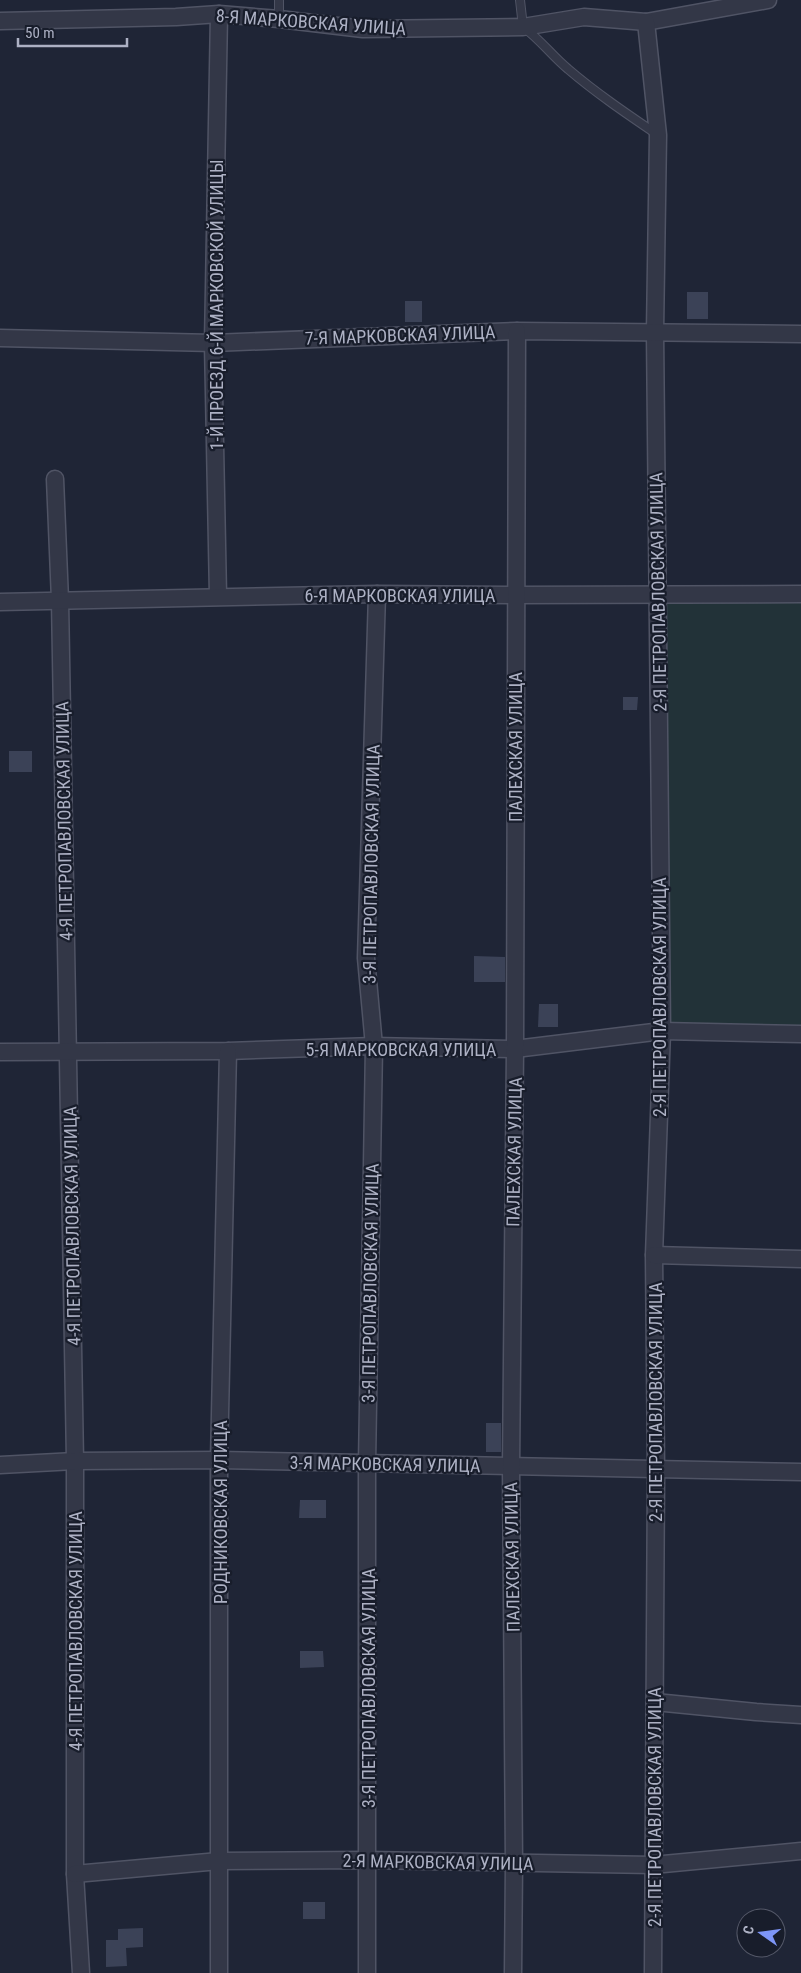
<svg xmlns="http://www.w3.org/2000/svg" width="801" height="1973" font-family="'Roboto Condensed',sans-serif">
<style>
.green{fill:#223238}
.building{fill:#3b4257}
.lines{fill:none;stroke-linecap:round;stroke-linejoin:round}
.lane-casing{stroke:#505465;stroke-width:10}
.street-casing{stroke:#505465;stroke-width:19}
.lane{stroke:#333747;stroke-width:8}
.street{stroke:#333747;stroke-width:16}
.labels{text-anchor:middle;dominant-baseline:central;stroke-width:4.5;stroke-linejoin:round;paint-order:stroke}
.street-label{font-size:18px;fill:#adb1c4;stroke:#181d2b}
</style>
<rect width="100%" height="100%" fill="#1f2536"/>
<!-- green -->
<polygon class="green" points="658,594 801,594 801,1034 662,1031"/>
<!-- building -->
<g class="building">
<rect x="687" y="292" width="21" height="27"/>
<rect x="405" y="301" width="17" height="21"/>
<polygon points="623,697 638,697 637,710 623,710"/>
<rect x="9" y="751" width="23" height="21"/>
<polygon points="474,956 505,957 505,982 474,982"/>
<polygon points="539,1004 558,1004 558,1027 538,1027"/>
<rect x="486" y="1423" width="15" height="29"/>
<polygon points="300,1500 326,1500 326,1518 299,1518"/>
<polygon points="300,1651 323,1651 324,1667 300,1668"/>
<rect x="303" y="1902" width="22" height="17"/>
<polygon points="143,1928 143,1947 126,1948 127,1966 106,1967 106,1940 118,1940 118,1929"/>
</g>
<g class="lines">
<defs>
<g id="lane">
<polyline points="279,0 279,19"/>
<path d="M520 0 523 27C540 39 552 56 568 69 596 93 627 114 658 135"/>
</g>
<g id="street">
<polyline points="0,21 176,17 219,14 279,19 363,29 523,27 584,17 646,22 768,0"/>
<polyline points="646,22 658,135 655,332 662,1031 654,1255 656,1470 653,1973"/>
<polyline points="0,338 213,343 517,331 801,334"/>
<polyline points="55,479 60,600 75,1461 75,1874 81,1973"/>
<polyline points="218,596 213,343 219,14"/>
<polyline points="0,602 377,594 515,595 801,594"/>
<polyline points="0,1052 228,1051 374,1046 515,1049 662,1031 801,1034"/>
<polyline points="654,1255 801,1259"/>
<polyline points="0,1465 75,1461 219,1460 801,1472"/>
<polyline points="655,1702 756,1712 801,1715"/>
<polyline points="75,1874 219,1861 368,1860 653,1865 801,1851"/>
<polyline points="219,1973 219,1460 228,1051"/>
<polyline points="367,1973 367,1464 374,1046 366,958 377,594"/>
<polyline points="513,1973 514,1864 511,1467 515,1049 517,331"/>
</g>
</defs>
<!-- lane casing -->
<use href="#lane" class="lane-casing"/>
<!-- street casing -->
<use href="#street" class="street-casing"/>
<!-- lane -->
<use href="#lane" class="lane"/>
<!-- street -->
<use href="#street" class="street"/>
</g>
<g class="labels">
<!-- street labels -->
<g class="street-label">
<text transform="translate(311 22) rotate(4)">8-Я МАРКОВСКАЯ УЛИЦА</text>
<text transform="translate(216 305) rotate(-90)">1-Й ПРОЕЗД 6-Й МАРКОВСКОЙ УЛИЦЫ</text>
<text transform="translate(400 335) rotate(-2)">7-Я МАРКОВСКАЯ УЛИЦА</text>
<text transform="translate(658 592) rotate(-91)">2-Я ПЕТРОПАВЛОВСКАЯ УЛИЦА</text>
<text x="400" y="595">6-Я МАРКОВСКАЯ УЛИЦА</text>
<text transform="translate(515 747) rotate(-90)">ПАЛЕХСКАЯ УЛИЦА</text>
<text transform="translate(64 821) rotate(-91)">4-Я ПЕТРОПАВЛОВСКАЯ УЛИЦА</text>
<text transform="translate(371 864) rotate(-89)">3-Я ПЕТРОПАВЛОВСКАЯ УЛИЦА</text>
<text transform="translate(659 997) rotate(-90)">2-Я ПЕТРОПАВЛОВСКАЯ УЛИЦА</text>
<text x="401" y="1049">5-Я МАРКОВСКАЯ УЛИЦА</text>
<text transform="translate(514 1152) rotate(-89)">ПАЛЕХСКАЯ УЛИЦА</text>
<text transform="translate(72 1226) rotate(-91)">4-Я ПЕТРОПАВЛОВСКАЯ УЛИЦА</text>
<text transform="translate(370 1283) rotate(-89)">3-Я ПЕТРОПАВЛОВСКАЯ УЛИЦА</text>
<text transform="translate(655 1402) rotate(-90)">2-Я ПЕТРОПАВЛОВСКАЯ УЛИЦА</text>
<text transform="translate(385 1464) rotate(1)">3-Я МАРКОВСКАЯ УЛИЦА</text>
<text transform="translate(220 1512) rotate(-90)">РОДНИКОВСКАЯ УЛИЦА</text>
<text transform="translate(512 1557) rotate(-91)">ПАЛЕХСКАЯ УЛИЦА</text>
<text transform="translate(75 1631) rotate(-90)">4-Я ПЕТРОПАВЛОВСКАЯ УЛИЦА</text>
<text transform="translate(368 1688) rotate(-90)">3-Я ПЕТРОПАВЛОВСКАЯ УЛИЦА</text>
<text transform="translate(654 1807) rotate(-90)">2-Я ПЕТРОПАВЛОВСКАЯ УЛИЦА</text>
<text transform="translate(438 1862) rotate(1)">2-Я МАРКОВСКАЯ УЛИЦА</text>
</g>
</g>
<!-- north arrow -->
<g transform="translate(761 1933) rotate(284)"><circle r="24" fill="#181d2b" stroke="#545868"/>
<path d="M0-4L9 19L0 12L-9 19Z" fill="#7e96f7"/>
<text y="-8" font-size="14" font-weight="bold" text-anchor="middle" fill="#adb1c4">С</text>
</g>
<!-- scale -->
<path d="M18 38v8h109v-8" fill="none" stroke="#adb1c4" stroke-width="2.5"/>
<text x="25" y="38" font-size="15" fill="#adb1c4" stroke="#181d2b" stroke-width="4" paint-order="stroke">50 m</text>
</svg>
